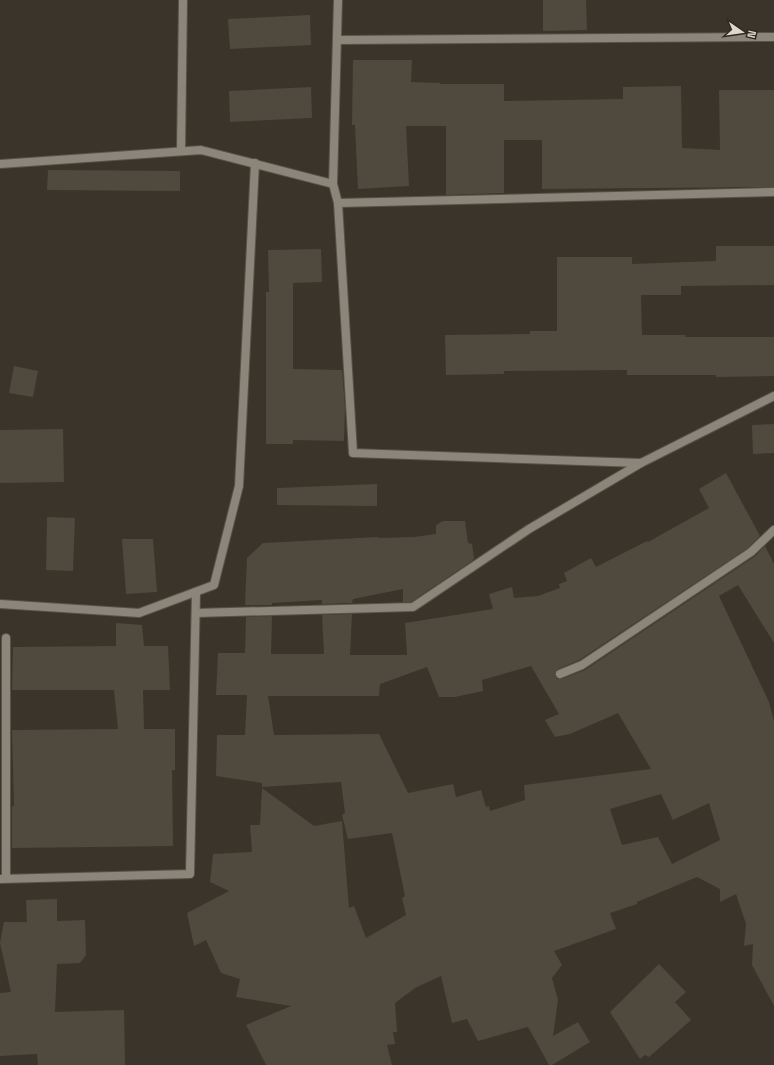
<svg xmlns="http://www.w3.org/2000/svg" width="774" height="1065" font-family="'Space Grotesk',sans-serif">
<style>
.building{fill:#50493e;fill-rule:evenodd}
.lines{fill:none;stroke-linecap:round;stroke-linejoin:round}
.street-casing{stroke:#585248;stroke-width:10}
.street{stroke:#8a877a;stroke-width:8}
</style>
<rect width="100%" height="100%" fill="#3b342a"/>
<!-- building -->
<g class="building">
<polygon points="543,0 586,0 587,30 543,31"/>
<polygon points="310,15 311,45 230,49 228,19"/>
<polygon points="353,60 412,60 411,82 440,83 440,84 504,84 504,101 623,99 623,87 681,86 682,148 720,150 719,90 774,90 774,187 542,189 542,140 504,140 504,193 446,195 446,126 406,126 409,186 358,189 355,125 352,125"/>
<polygon points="311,87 312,118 230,122 229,91"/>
<polygon points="48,170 180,171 180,191 47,190"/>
<polygon points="716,246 774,246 774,285 681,286 681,295 641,295 642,335 685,335 685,337 774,337 774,376 716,377 716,375 627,375 627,370 504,371 504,374 446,375 445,335 530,334 530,331 557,331 557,257 632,257 632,264 716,261"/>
<polygon points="321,249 322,282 293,283 293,369 342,370 345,406 344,441 293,440 293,444 266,444 266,292 269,292 268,250"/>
<polygon points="14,366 38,371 33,397 9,393"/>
<polygon points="774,424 774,453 753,454 752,425"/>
<polygon points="63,429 64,482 0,483 0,430"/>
<path d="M726 473 760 536 748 548 579 660 558 669 555 674 557 679H562L585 670 754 557 765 546 774 564V643L738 585 719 596 769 702 774 721V1006L752 965 753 944 744 946 746 924 736 894 720 902V889L697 877 637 902V904L610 913 616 929 554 951 562 965 552 978 558 1000 553 1036 578 1022 590 1042 552 1065H549L528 1027 478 1041 467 1019 452 1023 441 976 415 988 395 1003 397 1032H393L395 1044 387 1045 392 1065H266L246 1025 291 1006 236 997 240 979 221 973 206 940 194 946 187 913 229 891 210 882 213 854 252 852 250 825H260L262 788 314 826 342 821 349 908 354 906 366 938 406 915 402 898 405 896 392 833 348 839 342 815 345 813 341 782 262 787V783L216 776 217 735H245L247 695H216L218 653H245L246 617 272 616 271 654H324L322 615 352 614 350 655H407L405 623 493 609 489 594 512 587 514 598 538 596 560 588 559 584 567 581 564 573 591 558 596 567 647 541 648 542 709 508 699 489ZM531 666 559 714 545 720 555 737 570 734 618 713 651 769 524 785 525 800 490 811 489 806 486 807 481 790 456 797 453 784 408 793 379 734 274 735 268 696H379L380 684 427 667 439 697H455L483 691 482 680ZM661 794 673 820 709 803 720 840 672 864 658 837 622 845 610 809Z"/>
<polygon points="377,484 377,506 277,505 277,488"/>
<polygon points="47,517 75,518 73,571 46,570"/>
<polygon points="443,521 465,521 468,543 472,544 474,558 472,561 411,602 403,602 403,589 353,599 352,603 322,604 322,600 272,603 272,605 245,605 247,558 263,543 378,537 378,538 414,537 436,534 436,525"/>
<polygon points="122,539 153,539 157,592 126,594"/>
<polygon points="116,623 142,625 144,646 168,646 170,690 143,690 144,729 175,729 175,770 172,770 173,846 12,848 12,806 14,806 12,730 118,729 114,690 12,690 13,647 116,646"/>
<polygon points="57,899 57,921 85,920 86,955 80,963 57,964 55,1012 124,1010 125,1065 38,1065 37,1054 0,1056 0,993 11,992 0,943 4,922 27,922 26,900"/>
<polygon points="659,964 686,992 675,1002 691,1020 649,1057 645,1055 640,1059 610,1012"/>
</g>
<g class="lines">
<defs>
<g id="street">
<polyline points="337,40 774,37"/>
<polyline points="181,151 183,0"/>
<polyline points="0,164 201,150 333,184 338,0"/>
<polyline points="333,184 338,203 353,453 641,463 774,396"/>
<polyline points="338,203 774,192"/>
<polyline points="0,604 139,613 214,585 239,486 255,163"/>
<polyline points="196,613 413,607 529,529 641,463"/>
<polyline points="6,638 6,878"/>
<polyline points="560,674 582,665 751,552 774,530"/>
<polyline points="0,879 190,874 196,592"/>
</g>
</defs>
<!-- street casing -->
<use href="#street" class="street-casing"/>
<!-- street -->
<use href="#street" class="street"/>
</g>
<!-- north arrow -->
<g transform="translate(742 32) rotate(103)" stroke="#312a20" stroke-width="3" paint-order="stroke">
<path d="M0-3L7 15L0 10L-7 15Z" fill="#dcd8d1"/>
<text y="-6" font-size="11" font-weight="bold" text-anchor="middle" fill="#dcd8d1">N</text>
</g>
</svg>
